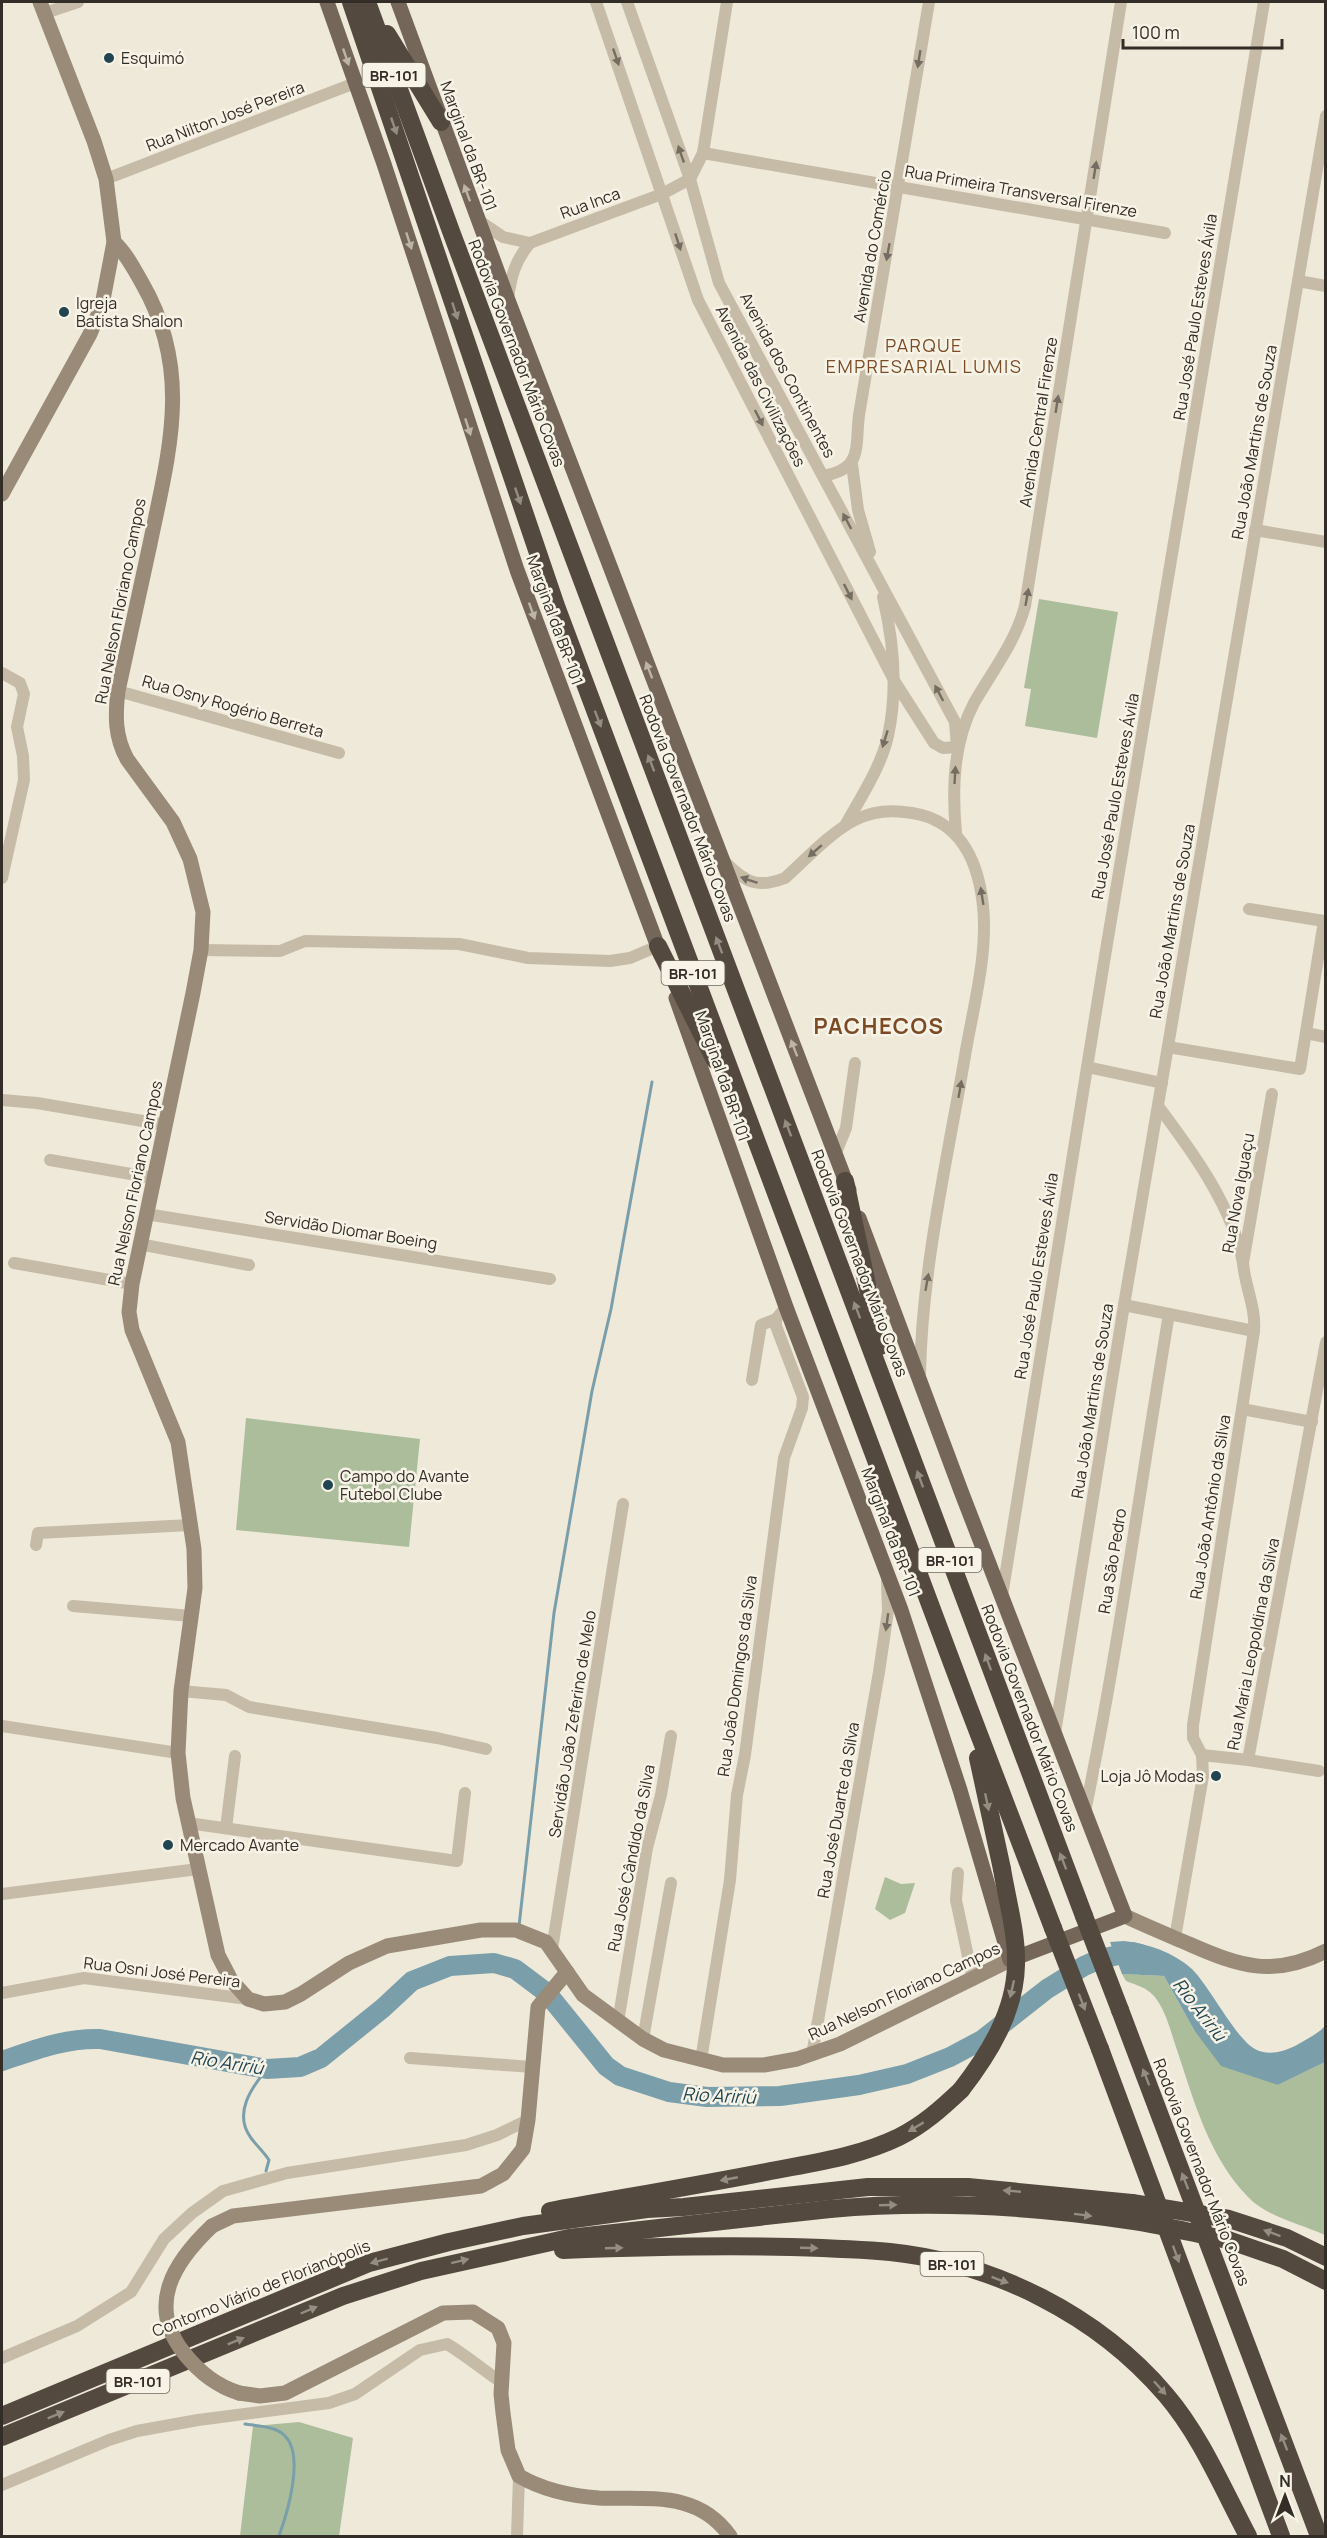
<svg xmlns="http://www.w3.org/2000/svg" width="1327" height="2538" font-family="Manrope,sans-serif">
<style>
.green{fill:#abbd9b}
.water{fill:#7b9faa}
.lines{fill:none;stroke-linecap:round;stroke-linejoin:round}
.stream{stroke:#7b9faa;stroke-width:3}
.river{stroke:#7b9faa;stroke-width:20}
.street{stroke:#c6bba7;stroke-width:12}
.secondary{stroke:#998b78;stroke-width:15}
.primary{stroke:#746759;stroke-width:15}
.highway{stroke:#53493e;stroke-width:18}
.secondary-bridge{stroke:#998b78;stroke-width:15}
.highway-bridge{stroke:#53493e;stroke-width:18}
.oneway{fill:#bcb4a7}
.oneway2{fill:#756d61}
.oneway3{fill:#958d81}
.poi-dot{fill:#204451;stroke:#f7f3e6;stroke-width:2}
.labels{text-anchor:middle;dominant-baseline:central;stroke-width:5;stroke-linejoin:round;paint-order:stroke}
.shield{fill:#f7f3e6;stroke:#6e6860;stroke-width:1.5}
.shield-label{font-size:15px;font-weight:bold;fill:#332d27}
.poi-label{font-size:16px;fill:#332d27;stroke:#f7f3e6;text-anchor:start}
.street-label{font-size:16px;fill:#332d27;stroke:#f7f3e6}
.neighbourhood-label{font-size:18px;letter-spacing:1.5px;fill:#7c4b26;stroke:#f7f3e6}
.water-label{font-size:18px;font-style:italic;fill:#204451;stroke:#f7f3e6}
.district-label{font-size:22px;font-weight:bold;letter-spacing:1.5px;fill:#7c4b26;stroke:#f7f3e6}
</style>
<rect width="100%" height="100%" fill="#efe9da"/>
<!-- green -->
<g class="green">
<polygon points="1039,599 1118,612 1097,738 1025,726 1031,689 1024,688"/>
<polygon points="246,1418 420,1439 409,1547 236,1530"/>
<polygon points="885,1877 901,1884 915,1883 905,1913 890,1920 875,1909"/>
<path d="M1122 1974 1164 1976 1194 2030 1278 2085 1325 2062V2235C1301 2224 1267 2217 1248 2197 1209 2157 1194 2101 1177 2050 1171 2033 1166 2010 1154 1996 1146 1987 1136 1985 1126 1981Z"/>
<polygon points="299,2422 353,2438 339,2536 240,2536 253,2426"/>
</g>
<!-- water -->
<path class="water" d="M1124 1941C1149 1944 1173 1952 1192 1969 1210 1987 1236 2039 1255 2049 1267 2056 1283 2052 1295 2046 1305 2040 1318 2034 1325 2026V2062L1278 2085 1221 2066 1194 2030 1164 1976 1122 1974 1110 1942Z"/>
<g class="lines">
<!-- stream -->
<g class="stream">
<polyline points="519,1926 554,1613 592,1391 611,1309 652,1082"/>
<path d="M266 2171 269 2160C264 2152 257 2146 251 2138 233 2114 251 2088 267 2069"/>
<path d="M245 2424C257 2426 276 2426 285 2436 305 2456 287 2514 279 2536"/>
</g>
<!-- river -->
<path class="river" d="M2 2061C34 2050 65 2038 100 2039L267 2069 300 2067 321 2058 383 2008 412 1981 450 1966 494 1963 515 1969 547 1993 606 2066 620 2076 669 2092 707 2097 780 2096 859 2085 907 2074 950 2057 982 2040 1047 1989 1084 1966 1100 1959 1132 1952 1140 1954"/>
<!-- street -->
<g class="street">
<polyline points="596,2 698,300 895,682 934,743 943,748 957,747 955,722 719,283 690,179 627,2"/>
<polyline points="45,13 78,2"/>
<polyline points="703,153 1165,233"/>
<polyline points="106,179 355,83"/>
<polyline points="478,220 503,237 530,243 662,194 690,179 703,153 727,2"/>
<polyline points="1298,281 1326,286"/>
<path d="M508 299C511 276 515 261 530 243"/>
<polyline points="852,464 858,510 870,552"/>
<path d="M823 476C863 469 855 448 859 415L929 2"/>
<polyline points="1255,530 1326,542"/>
<polyline points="2,673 20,683 24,694 17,727 23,756 24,780 2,878"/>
<polyline points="118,691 339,753"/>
<path d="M846 824C861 797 881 767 888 736 898 690 894 643 883 597"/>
<path d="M956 833C952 789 953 743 974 703 993 670 1015 643 1025 606L1121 2"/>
<path d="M725 862C745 882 757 889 785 878 805 860 831 832 855 820 869 813 887 810 904 812 957 816 978 857 983 906 988 953 974 1004 966 1050 948 1157 922 1266 920 1374"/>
<polyline points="201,950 280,951 305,941 459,944 528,958 610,961 630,958 658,946"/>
<polyline points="1306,1033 1326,1037"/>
<polyline points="1168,1047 1300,1069 1324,921 1249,909"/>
<polyline points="1087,1067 1162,1083"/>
<polyline points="2,1100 37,1103 166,1125"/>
<path d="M1158 1106C1192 1151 1233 1207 1243 1263L1272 1094"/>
<polyline points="835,1155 846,1128 855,1063"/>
<polyline points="50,1160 154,1178"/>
<polyline points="146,1214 550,1279"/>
<polyline points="139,1244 249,1265"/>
<polyline points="14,1263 132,1284"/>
<polyline points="1124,1305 1254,1331"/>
<polyline points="752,1380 761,1325 776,1319"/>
<polyline points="1242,1409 1312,1422"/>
<polyline points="36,1545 38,1533 190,1525"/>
<polyline points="1002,1596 1103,968 1264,2"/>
<polyline points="73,1606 191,1616"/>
<polyline points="181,1691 226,1695 249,1707 437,1738 486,1749"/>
<polyline points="2,1726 178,1753"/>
<polyline points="1055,1733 1124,1305 1326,116"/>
<path d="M1202 1755 1193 1738V1725L1254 1331C1256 1307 1245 1287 1243 1263"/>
<polyline points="1248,1760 1319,1771"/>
<path d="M1085 1812C1119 1647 1141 1480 1169 1314"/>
<polyline points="188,1823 457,1861 465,1793"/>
<polyline points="226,1828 235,1756"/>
<polyline points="958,1873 956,1900 973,1980"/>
<polyline points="2,1894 198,1869"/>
<polyline points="1175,1938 1203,1776 1202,1755 1248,1760 1326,1342"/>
<polyline points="552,1949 623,1504"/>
<polyline points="2,1993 84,1978 248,1999"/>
<polyline points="618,2022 647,1848 661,1795 671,1736"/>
<polyline points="643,2039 671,1883"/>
<polyline points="812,2055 879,1672 888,1611 887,1581"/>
<polyline points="410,2058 532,2067"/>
<polyline points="701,2060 730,1880 737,1795 745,1755 784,1458 802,1408 803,1397 776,1326 776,1319 786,1307"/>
<polyline points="2,2358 77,2326 131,2292 164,2239 192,2213 223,2191 287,2173 466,2145 497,2135 528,2120"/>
<path d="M2 2485 109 2440 137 2431 198 2420 329 2403 355 2394 420 2350 447 2344C467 2356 483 2370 501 2382"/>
<polyline points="517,2536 519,2476"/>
</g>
<!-- secondary -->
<g class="secondary">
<path d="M114 242C126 253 134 269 142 283 193 371 169 452 150 544 139 593 129 642 118 691 115 716 115 737 127 759L173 822 190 859 203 912 201 950 193 993 132 1284 129 1312 132 1330 178 1442 194 1549 195 1588 181 1691 178 1753 183 1798 218 1955 231 1980 248 1999 264 2004 285 2002 301 1994 349 1963 387 1946 481 1930H516L546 1942 583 1995 643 2039 664 2050 723 2065H764L797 2059 840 2044 1010 1960"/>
<polyline points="2,494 90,334 102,305 114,242 106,179 94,141 40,2"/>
<path d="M1125 1916C1146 1926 1168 1935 1189 1944 1239 1966 1273 1978 1326 1951"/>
<polyline points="212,2226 233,2216 481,2186 503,2174 523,2149 528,2120 538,2007 567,1972"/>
<path d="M239 2393 260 2396 285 2393 443 2313 473 2312 498 2328 504 2343 501 2394 503 2413 508 2450 519 2476C543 2490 571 2496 599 2498 649 2500 697 2490 730 2536"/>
</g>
<!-- primary -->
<g class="primary">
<polyline points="327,2 384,164 517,570 661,955"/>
<polyline points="398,2 508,300 849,1190"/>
<polyline points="676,998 786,1307 901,1610 960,1790 1010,1960 1125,1916 961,1491 859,1218"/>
</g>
<!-- highway -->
<g class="highway">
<polyline points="351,2 556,606 967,1703 1053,1928"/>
<polyline points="367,2 452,234 1084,1916"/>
<polyline points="387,34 441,122"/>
<polyline points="658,946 715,1060"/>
<polyline points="845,1181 880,1346"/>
<polyline points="978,1758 1002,1869"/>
<polyline points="1120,2010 1319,2536"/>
<polyline points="1100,2049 1281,2536"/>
<path d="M550 2211C622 2198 694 2186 766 2172 811 2163 858 2157 899 2137 923 2125 942 2108 961 2090"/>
<polyline points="1228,2240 1283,2259 1326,2281"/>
<path d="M563 2250C639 2247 714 2245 790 2247 823 2248 857 2249 890 2252 994 2263 1098 2315 1166 2395 1201 2436 1223 2489 1248 2536"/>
<polyline points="2,2416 369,2263 449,2242 523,2226 647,2209 684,2207 868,2187 968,2187 1132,2203"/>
<polyline points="2,2437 343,2296 421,2271 569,2238 830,2209"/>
</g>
<!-- secondary-bridge -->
<path class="secondary-bridge" d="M212 2226C174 2262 146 2305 184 2353 198 2371 217 2386 239 2393"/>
<!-- highway-bridge -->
<g class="highway-bridge">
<polyline points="1084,1916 1120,2010"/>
<polyline points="1053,1928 1100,2049"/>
<path d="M961 2090C989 2054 1015 2012 1016 1965 1017 1933 1007 1900 1002 1869"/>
<polyline points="1132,2203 1229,2219 1287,2238 1326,2257"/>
<path d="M830 2209C931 2200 1034 2206 1134 2221 1166 2226 1197 2234 1228 2240"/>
</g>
</g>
<!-- one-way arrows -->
<defs><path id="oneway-solid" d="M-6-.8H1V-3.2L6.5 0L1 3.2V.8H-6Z" transform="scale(1.5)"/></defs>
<g class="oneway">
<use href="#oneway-solid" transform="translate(346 57) rotate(71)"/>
<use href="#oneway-solid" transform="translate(467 193) rotate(-110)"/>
<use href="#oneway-solid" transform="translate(409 241) rotate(72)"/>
<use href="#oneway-solid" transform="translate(468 427) rotate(72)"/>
<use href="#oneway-solid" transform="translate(532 611) rotate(70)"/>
<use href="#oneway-solid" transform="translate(649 670) rotate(-111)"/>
<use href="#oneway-solid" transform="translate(794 1048) rotate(-111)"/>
</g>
<g class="oneway2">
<use href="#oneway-solid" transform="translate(616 57) rotate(71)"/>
<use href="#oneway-solid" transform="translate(919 59) rotate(99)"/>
<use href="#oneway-solid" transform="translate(681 154) rotate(-109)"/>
<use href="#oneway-solid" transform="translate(1095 170) rotate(-81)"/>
<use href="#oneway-solid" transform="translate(678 242) rotate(72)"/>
<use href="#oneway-solid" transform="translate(888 252) rotate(100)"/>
<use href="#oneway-solid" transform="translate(1057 404) rotate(-81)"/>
<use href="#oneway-solid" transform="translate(759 418) rotate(63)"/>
<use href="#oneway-solid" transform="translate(847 521) rotate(-118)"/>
<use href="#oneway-solid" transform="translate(848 592) rotate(63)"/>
<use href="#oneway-solid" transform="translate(1027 597) rotate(-80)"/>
<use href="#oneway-solid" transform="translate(939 693) rotate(-118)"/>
<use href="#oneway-solid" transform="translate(885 739) rotate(107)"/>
<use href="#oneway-solid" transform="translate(955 775) rotate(-87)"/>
<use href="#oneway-solid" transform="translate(815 851) rotate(139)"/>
<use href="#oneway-solid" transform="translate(749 880) rotate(-161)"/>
<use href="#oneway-solid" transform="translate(982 896) rotate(-99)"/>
<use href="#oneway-solid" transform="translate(960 1089) rotate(-80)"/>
<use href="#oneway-solid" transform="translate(927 1282) rotate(-80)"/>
<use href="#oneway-solid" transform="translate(887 1622) rotate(98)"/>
</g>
<g class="oneway3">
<use href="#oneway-solid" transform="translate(394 126) rotate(71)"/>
<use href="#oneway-solid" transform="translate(455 311) rotate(72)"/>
<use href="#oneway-solid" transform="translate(518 496) rotate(71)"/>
<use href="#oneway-solid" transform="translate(598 719) rotate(69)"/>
<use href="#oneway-solid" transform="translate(651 763) rotate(-111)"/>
<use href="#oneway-solid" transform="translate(719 945) rotate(-111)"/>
<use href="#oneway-solid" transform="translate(788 1128) rotate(-111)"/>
<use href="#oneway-solid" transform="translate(857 1310) rotate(-111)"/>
<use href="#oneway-solid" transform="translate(920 1479) rotate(-110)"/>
<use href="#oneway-solid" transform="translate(988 1662) rotate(-110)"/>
<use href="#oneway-solid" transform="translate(987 1802) rotate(78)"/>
<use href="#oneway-solid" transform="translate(1063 1861) rotate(-111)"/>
<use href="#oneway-solid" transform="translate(1012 1989) rotate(103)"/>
<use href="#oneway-solid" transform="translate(1082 2002) rotate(69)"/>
<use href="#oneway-solid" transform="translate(1146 2077) rotate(-111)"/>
<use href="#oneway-solid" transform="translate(916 2127) rotate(149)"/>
<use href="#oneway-solid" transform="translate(729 2179) rotate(169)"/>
<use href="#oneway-solid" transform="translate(1185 2181) rotate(-111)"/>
<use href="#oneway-solid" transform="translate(1012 2191) rotate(-175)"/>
<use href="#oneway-solid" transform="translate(888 2205) rotate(-2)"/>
<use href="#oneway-solid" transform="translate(1083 2215) rotate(7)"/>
<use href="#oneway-solid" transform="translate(1272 2233) rotate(-160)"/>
<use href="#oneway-solid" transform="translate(614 2248) rotate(-2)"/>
<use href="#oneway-solid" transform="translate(809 2248) rotate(2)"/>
<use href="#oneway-solid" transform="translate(1176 2254) rotate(70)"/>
<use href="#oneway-solid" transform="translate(379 2261) rotate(165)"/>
<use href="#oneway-solid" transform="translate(460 2261) rotate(-14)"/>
<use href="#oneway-solid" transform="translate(1000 2280) rotate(20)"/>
<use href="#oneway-solid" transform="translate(309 2310) rotate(-23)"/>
<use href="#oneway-solid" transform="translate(236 2341) rotate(-22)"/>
<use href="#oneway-solid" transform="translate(1160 2388) rotate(48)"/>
<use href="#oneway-solid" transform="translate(56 2415) rotate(-22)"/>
<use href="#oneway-solid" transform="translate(1284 2442) rotate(-111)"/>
</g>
<!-- markers -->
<g class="poi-dot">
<circle cx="109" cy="58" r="6"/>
<circle cx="64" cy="312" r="6"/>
<circle cx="328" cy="1485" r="6"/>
<circle cx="1216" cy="1776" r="6"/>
<circle cx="168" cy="1845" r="6"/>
</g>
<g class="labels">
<!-- shield labels -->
<g class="shield">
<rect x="362.5" y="63" width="63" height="24" rx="4.5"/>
<rect x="661.5" y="961" width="63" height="24" rx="4.5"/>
<rect x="918.5" y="1548" width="63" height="24" rx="4.5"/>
<rect x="920.5" y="2252" width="63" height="24" rx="4.5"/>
<rect x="106.5" y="2369" width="63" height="24" rx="4.5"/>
</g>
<g class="shield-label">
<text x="394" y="75">BR-101</text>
<text x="693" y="973">BR-101</text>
<text x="950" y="1560">BR-101</text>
<text x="952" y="2264">BR-101</text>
<text x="138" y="2381">BR-101</text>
</g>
<!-- poi labels -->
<g class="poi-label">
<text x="121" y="58">Esquimó</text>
<text x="76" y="303">Igreja<tspan x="76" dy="18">Batista Shalon</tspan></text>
<text x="340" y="1476">Campo do Avante<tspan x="340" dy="18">Futebol Clube</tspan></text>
<text x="1204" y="1776" text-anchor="end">Loja Jô Modas</text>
<text x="180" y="1845">Mercado Avante</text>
</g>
<!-- street labels -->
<g class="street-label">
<text transform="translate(225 116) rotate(-21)">Rua Nilton José Pereira</text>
<text transform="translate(469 146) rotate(70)">Marginal da BR-101</text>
<text transform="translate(1021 191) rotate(10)">Rua Primeira Transversal Firenze</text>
<text transform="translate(590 203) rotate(-20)">Rua Inca</text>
<text transform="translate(872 246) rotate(-80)">Avenida do Comércio</text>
<text transform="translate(1195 317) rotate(-81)">Rua José Paulo Esteves Ávila</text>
<text transform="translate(517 353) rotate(69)">Rodovia Governador Mário Covas</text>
<text transform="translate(788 375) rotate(62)">Avenida dos Continentes</text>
<text transform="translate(761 386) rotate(63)">Avenida das Civilizações</text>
<text transform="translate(1038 422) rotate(-81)">Avenida Central Firenze</text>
<text transform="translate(1254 442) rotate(-80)">Rua João Martins de Souza</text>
<text transform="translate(120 601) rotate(-79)">Rua Nelson Floriano Campos</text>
<text transform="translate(555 620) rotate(70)">Marginal da BR-101</text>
<text transform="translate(233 706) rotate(16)">Rua Osny Rogério Berreta</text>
<text transform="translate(1115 796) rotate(-80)">Rua José Paulo Esteves Ávila</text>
<text transform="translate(688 808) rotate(69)">Rodovia Governador Mário Covas</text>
<text transform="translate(1172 921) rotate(-80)">Rua João Martins de Souza</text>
<text transform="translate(723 1076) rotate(71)">Marginal da BR-101</text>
<text transform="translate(135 1183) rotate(-78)">Rua Nelson Floriano Campos</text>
<text transform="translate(1238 1193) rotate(-80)">Rua Nova Iguaçu</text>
<text transform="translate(351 1230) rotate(9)">Servidão Diomar Boeing</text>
<text transform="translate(860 1263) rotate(69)">Rodovia Governador Mário Covas</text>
<text transform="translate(1036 1276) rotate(-81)">Rua José Paulo Esteves Ávila</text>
<text transform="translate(1092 1401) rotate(-81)">Rua João Martins de Souza</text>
<text transform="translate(1210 1507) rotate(-81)">Rua João Antônio da Silva</text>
<text transform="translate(891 1532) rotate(69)">Marginal da BR-101</text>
<text transform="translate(1112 1561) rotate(-81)">Rua São Pedro</text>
<text transform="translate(1253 1644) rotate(-79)">Rua Maria Leopoldina da Silva</text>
<text transform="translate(737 1676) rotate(-82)">Rua João Domingos da Silva</text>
<text transform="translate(1030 1718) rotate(69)">Rodovia Governador Mário Covas</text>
<text transform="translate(572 1724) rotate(-81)">Servidão João Zeferino de Melo</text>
<text transform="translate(838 1810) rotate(-80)">Rua José Duarte da Silva</text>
<text transform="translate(631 1858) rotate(-79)">Rua José Cândido da Silva</text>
<text transform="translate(162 1972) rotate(7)">Rua Osni José Pereira</text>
<text transform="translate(904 1991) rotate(-25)">Rua Nelson Floriano Campos</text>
<text transform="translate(1202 2172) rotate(69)">Rodovia Governador Mário Covas</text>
<text transform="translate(261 2288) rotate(-22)">Contorno Viário de Florianópolis</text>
</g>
<!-- neighbourhood labels -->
<g class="neighbourhood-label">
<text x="924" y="345">PARQUE<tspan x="924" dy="21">EMPRESARIAL LUMIS</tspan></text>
</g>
<!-- water labels -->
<g class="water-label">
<text transform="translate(1200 2009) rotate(52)">Rio Aririú</text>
<text transform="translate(227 2062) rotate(9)">Rio Aririú</text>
<text transform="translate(719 2095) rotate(3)">Rio Aririú</text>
</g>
<!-- district labels -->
<g class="district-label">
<text x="879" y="1026">PACHECOS</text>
</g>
</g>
<!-- border -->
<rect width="1327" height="2538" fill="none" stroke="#332d27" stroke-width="6"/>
<!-- north arrow -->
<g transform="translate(1285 2496)" stroke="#f7f3e6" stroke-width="4.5" paint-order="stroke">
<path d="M0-4.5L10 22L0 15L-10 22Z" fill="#332d27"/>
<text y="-9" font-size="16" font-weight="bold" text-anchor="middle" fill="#332d27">N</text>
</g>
<!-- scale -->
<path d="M1123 39v9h159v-9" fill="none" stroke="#332d27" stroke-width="3"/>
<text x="1132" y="39" font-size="18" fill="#332d27" stroke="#f7f3e6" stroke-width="4.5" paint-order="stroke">100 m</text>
</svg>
